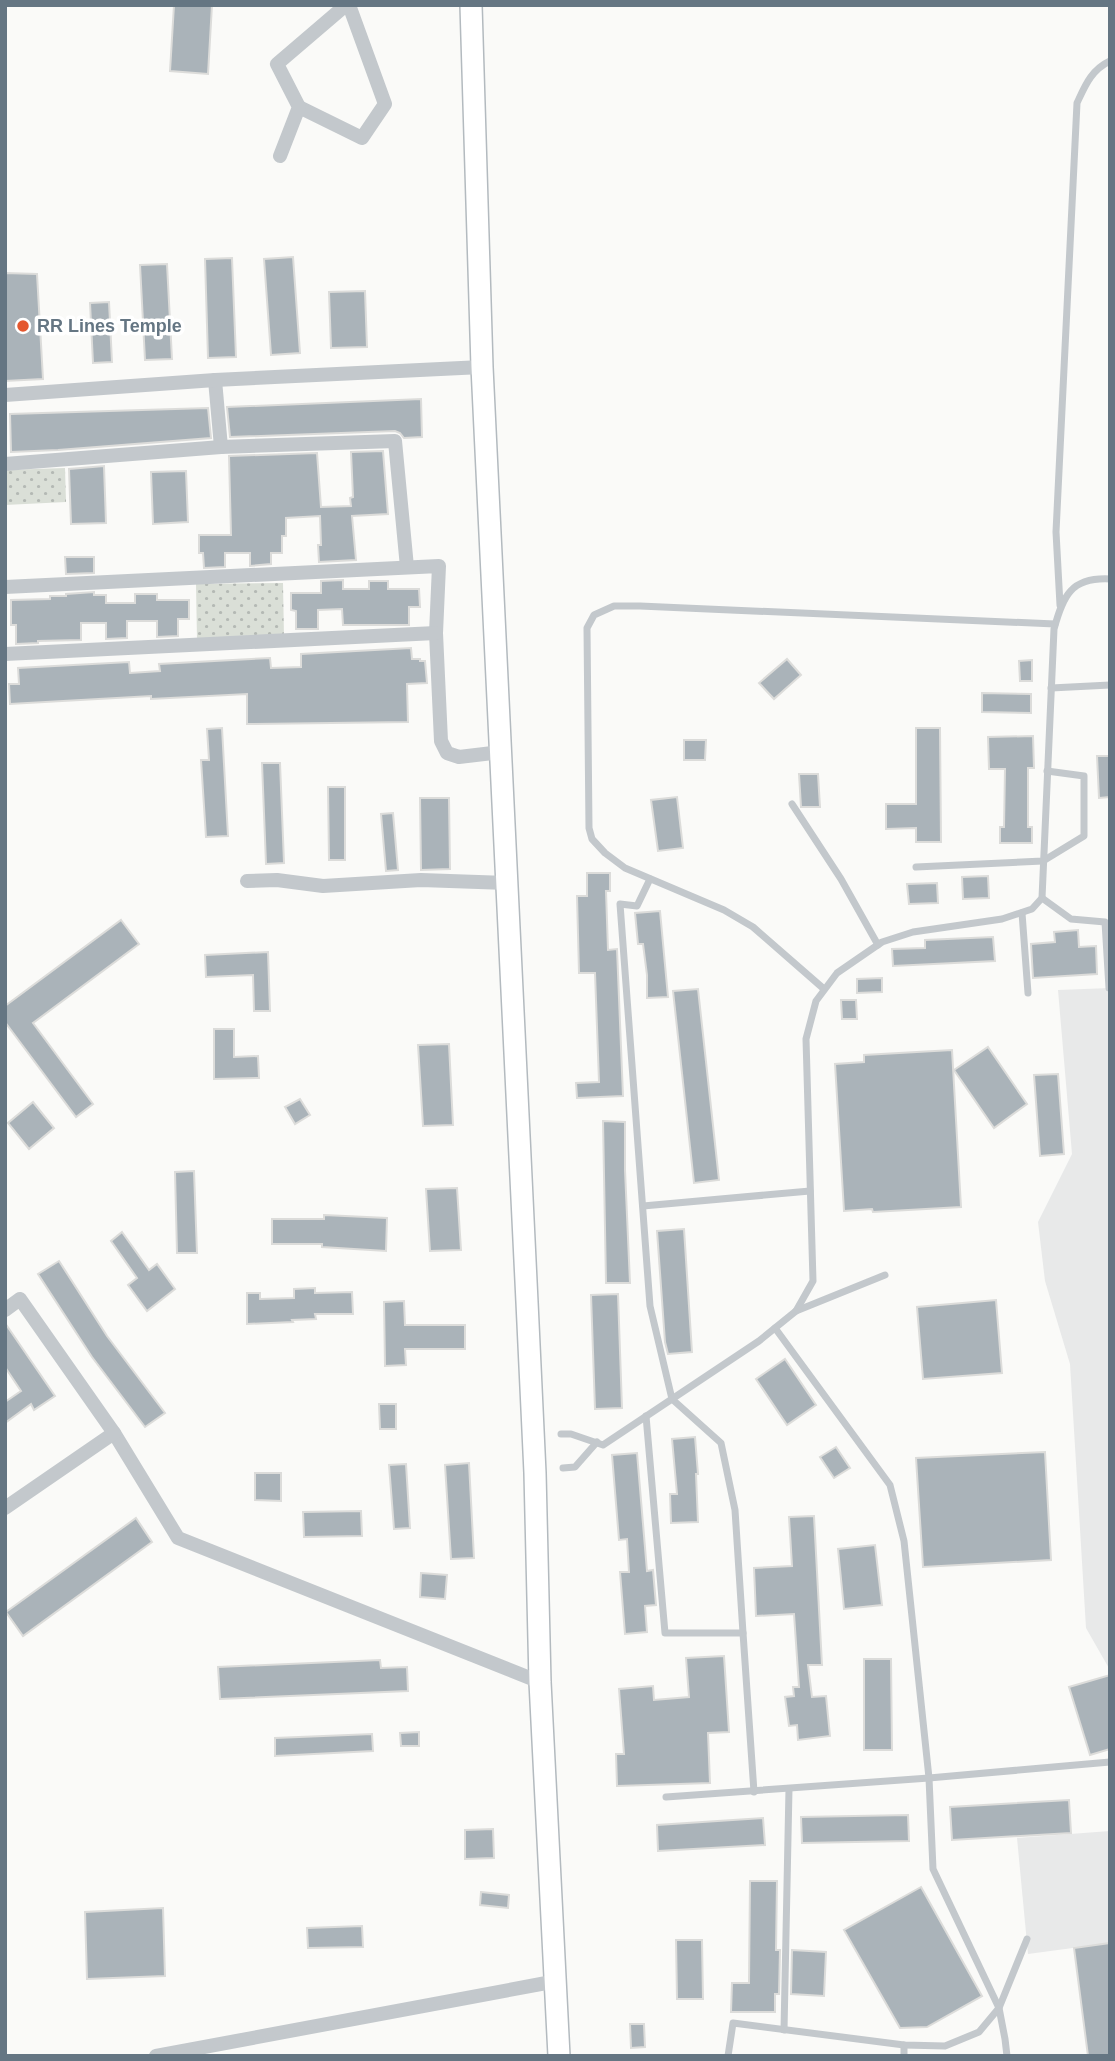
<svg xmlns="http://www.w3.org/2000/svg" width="1115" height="2061" font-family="Arial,sans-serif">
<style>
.built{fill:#e8e9e9}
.park{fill:url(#park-dots)}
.building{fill:#aab3b9;stroke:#dcdcda;stroke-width:2}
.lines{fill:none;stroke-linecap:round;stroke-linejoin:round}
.secondary-casing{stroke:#b3babf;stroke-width:24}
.lane{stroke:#c3c8cc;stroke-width:7}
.street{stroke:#c3c8cc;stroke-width:14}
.secondary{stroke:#fff;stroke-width:21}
.poi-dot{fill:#e4572e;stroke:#fff;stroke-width:2.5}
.labels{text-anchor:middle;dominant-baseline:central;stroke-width:7;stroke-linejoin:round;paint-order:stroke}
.poi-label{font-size:18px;font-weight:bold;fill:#657683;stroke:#fff;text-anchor:start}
</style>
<defs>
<pattern id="park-dots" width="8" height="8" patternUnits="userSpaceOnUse" patternTransform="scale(1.75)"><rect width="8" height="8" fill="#dadfd7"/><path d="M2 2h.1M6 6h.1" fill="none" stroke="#b4b9b4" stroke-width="1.8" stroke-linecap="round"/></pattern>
</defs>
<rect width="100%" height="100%" fill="#fafaf8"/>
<!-- built -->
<g class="built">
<polygon points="1110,988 1110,1670 1086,1628 1070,1364 1045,1281 1038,1222 1072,1154 1058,990"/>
<polygon points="1110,1831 1110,1943 1028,1954 1017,1838"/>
</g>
<!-- park -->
<g class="park">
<polygon points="65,468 66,502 5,505 5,470"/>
<polygon points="283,583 284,638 197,640 196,584"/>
</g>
<!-- building -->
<g class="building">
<polygon points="174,5 212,5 208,74 170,71"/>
<polygon points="293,257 300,353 271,355 264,259"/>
<polygon points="232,258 236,357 208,358 205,259"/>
<polygon points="167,264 172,359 145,360 140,265"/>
<polygon points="5,273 37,274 43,379 5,381"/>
<polygon points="365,291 367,347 331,348 329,292"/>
<polygon points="109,302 112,362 93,363 90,303"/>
<polygon points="421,399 422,437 404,438 400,433 395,431 230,437 227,407"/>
<polygon points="208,408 211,438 58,450 11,452 10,414"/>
<polygon points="383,451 388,514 352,516 356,560 319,562 318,545 321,545 320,516 286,518 286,536 282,536 282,553 271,553 271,564 250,566 250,553 225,553 225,567 204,568 203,553 199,553 199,535 231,535 229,456 317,453 321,507 351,506 350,498 353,497 351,452"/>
<polygon points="104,466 106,523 71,524 69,469"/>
<polygon points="186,471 188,522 153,524 151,472"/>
<polygon points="65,557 94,557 94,573 66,574"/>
<polygon points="343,580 343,589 369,589 369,581 388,581 388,589 419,589 420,607 409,607 409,625 343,625 342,609 318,610 318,629 296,629 296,611 291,610 291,593 321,593 321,581"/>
<polygon points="94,592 94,595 106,595 106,603 135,603 135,594 157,594 157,600 189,600 189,619 178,619 178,636 157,637 157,621 127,621 127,638 106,639 106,623 81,623 81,640 38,641 38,643 16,644 16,625 11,625 11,600 50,599 50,596 66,596 66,594"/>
<polygon points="411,648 412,659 420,659 420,661 425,661 427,683 407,684 408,722 247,724 247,694 151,699 151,696 10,704 9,684 19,684 18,668 129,662 130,673 160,671 159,664 270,658 271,668 301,667 301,654"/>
<polygon points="787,659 801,675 774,699 759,683"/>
<polygon points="1032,660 1032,681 1020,681 1019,661"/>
<polygon points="982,693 1031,694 1031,713 982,712"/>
<polygon points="222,728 228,836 206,837 201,760 209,760 207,729"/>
<polygon points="916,728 940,728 941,842 916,842 916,828 886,829 886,804 916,804"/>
<polygon points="1033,736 1034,768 1028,768 1028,827 1032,827 1032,843 1000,843 1000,827 1004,827 1005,769 989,769 988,737"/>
<polygon points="684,740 706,740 705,760 684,760"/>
<polygon points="1097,756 1110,756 1110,797 1099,798"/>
<polygon points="262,763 280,763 284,863 266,864"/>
<polygon points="799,774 818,774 820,807 801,807"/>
<polygon points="328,787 345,787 345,860 329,860"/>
<polygon points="677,797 683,848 658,851 651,800"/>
<polygon points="420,798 449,798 450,869 421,870"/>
<polygon points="393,813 398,870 386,871 381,814"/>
<polygon points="587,873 610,873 610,891 606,891 608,950 617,949 623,1096 577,1098 576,1083 599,1082 595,973 579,973 577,896 587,896"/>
<polygon points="988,876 989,898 963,899 962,877"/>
<polygon points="937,883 938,903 909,904 907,884"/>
<polygon points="660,911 668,997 647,998 647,975 643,944 638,944 635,913"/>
<polygon points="121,920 139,944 33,1023 93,1104 76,1117 5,1022 5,1006"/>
<polygon points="1078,930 1079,947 1096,946 1097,974 1033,978 1031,944 1055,942 1054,932"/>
<polygon points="993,937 995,961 893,966 892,949 925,948 925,940"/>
<polygon points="268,952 270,1011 254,1011 253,975 206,977 205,955"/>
<polygon points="882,978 882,992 857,993 857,979"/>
<polygon points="698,989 719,1180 694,1183 673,991"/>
<polygon points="841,1000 856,1000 857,1019 842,1019"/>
<polygon points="214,1029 234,1029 234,1057 258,1056 259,1078 214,1079"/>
<polygon points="449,1044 453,1125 423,1126 418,1045"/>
<polygon points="988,1047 1027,1104 994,1128 954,1070"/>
<polygon points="952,1050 961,1207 873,1212 872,1209 844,1211 835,1064 864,1062 864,1055"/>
<polygon points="1058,1074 1064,1154 1040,1156 1034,1075"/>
<polygon points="300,1099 310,1115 295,1124 285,1107"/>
<polygon points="33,1102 54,1128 29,1149 8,1123"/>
<polygon points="603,1121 625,1122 625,1170 630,1283 606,1283"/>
<polygon points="194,1171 197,1253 177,1253 175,1172"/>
<polygon points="457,1188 461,1250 430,1251 426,1189"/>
<polygon points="324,1215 387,1218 386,1251 322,1247 322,1244 272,1244 272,1219 324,1219"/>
<polygon points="684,1229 692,1352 668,1354 665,1342 657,1231"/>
<polygon points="122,1232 149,1270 157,1264 175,1289 147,1311 128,1285 137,1278 111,1241"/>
<polygon points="59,1261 107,1336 165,1413 145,1427 92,1357 38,1274"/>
<polygon points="315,1288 315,1293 352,1292 353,1314 315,1314 316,1319 292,1320 293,1322 247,1324 247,1293 260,1293 260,1299 294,1298 294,1289"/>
<polygon points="618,1294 622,1408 595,1409 591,1295"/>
<polygon points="996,1300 1002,1373 923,1379 917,1307"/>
<polygon points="404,1301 405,1325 465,1325 465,1349 405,1349 406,1365 385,1366 384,1302"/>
<polygon points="5,1323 55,1396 34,1410 31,1404 5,1423 5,1402 21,1391 5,1367"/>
<polygon points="785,1359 816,1405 787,1425 756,1379"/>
<polygon points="379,1404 396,1404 396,1429 380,1429"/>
<polygon points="695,1437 698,1474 696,1474 698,1522 671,1523 670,1494 677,1494 672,1439"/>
<polygon points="836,1447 850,1468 834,1478 820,1457"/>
<polygon points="1045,1452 1051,1560 923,1567 916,1458"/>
<polygon points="637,1453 647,1571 653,1570 656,1605 645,1606 647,1632 625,1634 620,1572 629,1572 627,1539 619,1540 612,1455"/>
<polygon points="469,1463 474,1558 451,1559 445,1465"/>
<polygon points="406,1464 410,1528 394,1529 389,1465"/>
<polygon points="255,1473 281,1473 281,1501 255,1500"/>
<polygon points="361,1511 362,1536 304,1537 303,1512"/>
<polygon points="814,1516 822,1665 808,1665 812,1697 826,1696 830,1736 798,1740 797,1725 789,1726 785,1697 794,1696 793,1687 799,1687 794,1614 756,1616 754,1568 792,1566 789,1517"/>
<polygon points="136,1518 152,1542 23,1636 6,1612"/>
<polygon points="875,1545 882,1605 844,1609 838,1549"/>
<polygon points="421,1573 447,1575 445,1599 420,1597"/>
<polygon points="724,1656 729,1732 708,1733 710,1783 617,1786 616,1754 624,1754 619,1689 653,1686 654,1700 689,1697 686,1658"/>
<polygon points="864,1659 891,1659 892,1750 864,1750"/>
<polygon points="380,1660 381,1668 407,1667 408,1691 220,1699 218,1667"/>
<polygon points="1110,1675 1110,1749 1090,1755 1069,1687"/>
<polygon points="419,1732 419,1746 401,1746 400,1733"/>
<polygon points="372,1734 373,1751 275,1756 275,1738"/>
<polygon points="1069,1800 1071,1833 952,1840 950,1807"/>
<polygon points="908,1815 909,1841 802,1843 801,1817"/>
<polygon points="763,1818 765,1845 658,1851 657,1825"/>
<polygon points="493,1829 494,1858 465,1859 465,1830"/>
<polygon points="750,1881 777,1881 776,1950 780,1950 779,1994 775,1994 775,2012 731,2012 732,1983 749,1983"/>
<polygon points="921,1887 982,1996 927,2027 900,2028 844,1930"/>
<polygon points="481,1892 509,1895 508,1908 480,1905"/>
<polygon points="163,1908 165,1976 87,1979 85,1912"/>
<polygon points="362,1926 363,1947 308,1948 307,1928"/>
<polygon points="676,1940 702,1940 703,1999 677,1999"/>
<polygon points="1110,1943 1110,2056 1088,2056 1074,1948"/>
<polygon points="792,1950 826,1952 824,1996 791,1994"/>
<polygon points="630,2024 644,2024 645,2047 631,2048"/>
</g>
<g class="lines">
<defs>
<polyline id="secondary" points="471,5 482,367 527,1302 535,1473 540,1682 559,2056"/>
</defs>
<!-- secondary casing -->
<use href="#secondary" class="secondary-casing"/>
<!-- lane -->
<g class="lane">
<path d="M1060 605 1056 532 1077 103C1085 86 1091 70 1110 61"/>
<polyline points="1051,688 1110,685"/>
<polyline points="792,804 841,879 878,945"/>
<polyline points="916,867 1043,861 1084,836 1084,776 1047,771"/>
<polyline points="650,879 637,906 620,904 650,1306 672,1399 721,1443 735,1510 743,1633"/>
<polyline points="1042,898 1071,919 1105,922 1109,988"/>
<polyline points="1022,913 1028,993"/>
<polyline points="824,989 753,927 724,910 625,868 605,853 592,839 589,828 587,628 594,615 614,606 640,606 1055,624"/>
<polyline points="643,1206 810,1191"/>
<polyline points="796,1311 885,1275"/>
<polyline points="775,1328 890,1485 904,1541 929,1778 933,1869 999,2008 1005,2039 1007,2056"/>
<polyline points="646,1416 665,1633 743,1633 754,1792"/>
<path d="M561 1434H571L603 1445 759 1341 796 1311 813 1281 806 1039 816 1001 837 973 882 942 913 932 1002 919 1032 909 1042 898 1054 629C1063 596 1071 577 1110 579"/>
<polyline points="563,1468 575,1467 597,1442"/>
<polyline points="666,1797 929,1778 1110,1762"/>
<polyline points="784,2030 789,1789"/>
<polyline points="904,2045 904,2056"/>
<polyline points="728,2056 733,2023 904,2045 945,2046 979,2032 999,2008 1027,1939"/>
</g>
<!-- street -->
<g class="street">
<polyline points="299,107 362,138 385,104 349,5"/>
<polyline points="280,156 299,107 277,64 346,5"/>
<polyline points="215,380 221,447"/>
<polyline points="5,395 215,380 482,367"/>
<polyline points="5,464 221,447 395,441 407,567"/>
<polyline points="5,587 439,566 436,633 441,741 447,753 459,757 501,752"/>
<polyline points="5,654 436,633"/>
<polyline points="247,881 277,880 323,886 421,880 507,883"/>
<polyline points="5,1310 20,1299 114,1433 178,1538 540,1682"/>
<polyline points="5,1508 114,1433"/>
<polyline points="156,2056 557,1981"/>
</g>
<!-- secondary -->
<use href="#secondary" class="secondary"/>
</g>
<!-- markers -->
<circle class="poi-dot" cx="23" cy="326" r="7"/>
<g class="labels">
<!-- poi labels -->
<g class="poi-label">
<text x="37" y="326">RR Lines Temple</text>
</g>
</g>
<!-- border -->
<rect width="1115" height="2061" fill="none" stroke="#657683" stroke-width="14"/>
</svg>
